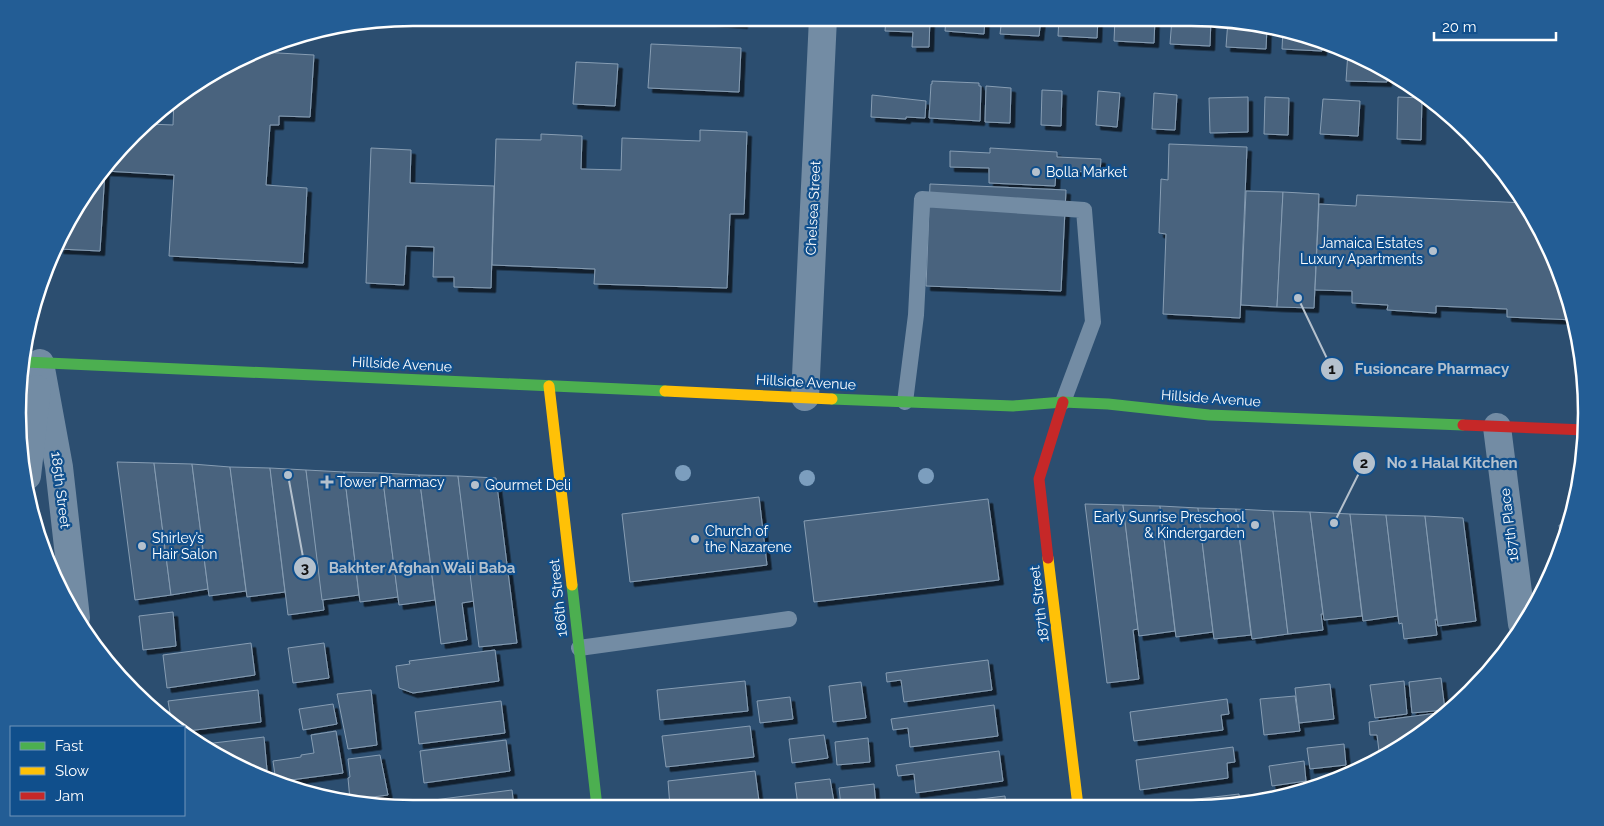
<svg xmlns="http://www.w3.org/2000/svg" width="1604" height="826" font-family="Raleway,sans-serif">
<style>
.building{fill:#48637e;stroke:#879db3;filter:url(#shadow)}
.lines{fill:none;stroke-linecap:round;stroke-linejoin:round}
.lane{stroke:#738ca4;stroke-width:16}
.street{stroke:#738ca4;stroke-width:28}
.fast{stroke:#4caf50;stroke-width:11}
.slow{stroke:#ffc107;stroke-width:11}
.jam{stroke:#c62828;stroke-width:11}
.tree{fill:#7c9ebe}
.poi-dot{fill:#b5c1cd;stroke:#104f8c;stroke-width:2}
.labels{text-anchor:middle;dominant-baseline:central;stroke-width:4.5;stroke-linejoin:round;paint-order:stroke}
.poi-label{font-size:14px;fill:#fff;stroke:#104f8c;text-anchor:start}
.street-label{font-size:14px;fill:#fff;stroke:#104f8c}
.rim{fill:none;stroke:#fff;stroke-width:2.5}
.leader{fill:none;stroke:#b5c1cd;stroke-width:2}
.callout-dot{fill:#b5c1cd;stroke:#104f8c;stroke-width:2}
.mark-label{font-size:15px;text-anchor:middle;font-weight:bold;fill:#111}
.callout-label{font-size:15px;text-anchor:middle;font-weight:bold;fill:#b5c1cd;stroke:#104f8c;stroke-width:4.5;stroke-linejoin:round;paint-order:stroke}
</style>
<defs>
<filter id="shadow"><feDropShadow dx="4.5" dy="4.5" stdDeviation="0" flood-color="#0009"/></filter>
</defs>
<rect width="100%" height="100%" fill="#2c4e70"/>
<!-- building -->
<g class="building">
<polygon points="664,18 743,18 743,24"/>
<polygon points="886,18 930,18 929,47 912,47 913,32 885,31"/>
<polygon points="946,18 985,18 984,34 945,31"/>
<polygon points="1002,18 1041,18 1039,36 1000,34"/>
<polygon points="1059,18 1098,18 1097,38 1058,36"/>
<polygon points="1115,18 1155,18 1154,43 1114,41"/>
<polygon points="1172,18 1211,18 1210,46 1170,44"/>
<polygon points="1228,20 1267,27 1266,49 1226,47"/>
<polygon points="1283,29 1294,31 1322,42 1322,51 1282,49"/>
<polygon points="651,44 741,48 739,92 648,88"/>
<polygon points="1348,51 1366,58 1387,71 1387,82 1346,81"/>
<polygon points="261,52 314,55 310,117 279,116 279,125 270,125 266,185 307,188 303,263 169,256 174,175 105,171 149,124 173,125 174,98"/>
<polygon points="576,62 618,64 615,106 573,104"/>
<polygon points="932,81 979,83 979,86 981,86 980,121 929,118 931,84 932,84"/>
<polygon points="986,86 1011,88 1010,123 985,122"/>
<polygon points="1042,90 1062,91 1061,126 1041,125"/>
<polygon points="1098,91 1120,93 1117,127 1096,125"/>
<polygon points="1419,91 1428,97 1418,96"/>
<polygon points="1154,93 1177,95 1175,130 1152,129"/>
<polygon points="872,95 926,101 925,118 906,117 906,119 871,117"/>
<polygon points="1248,97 1248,132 1210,133 1209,98"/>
<polygon points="1265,97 1289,98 1288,135 1264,134"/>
<polygon points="1398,97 1422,98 1421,140 1397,139"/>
<polygon points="1323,99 1360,101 1358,136 1320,134"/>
<polygon points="700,130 747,132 744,214 730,214 727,288 594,284 595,269 492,265 496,139 541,140 541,134 582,136 581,169 621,170 622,138 700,141"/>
<polygon points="1169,144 1247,147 1240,318 1163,314 1166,234 1159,233 1161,179 1168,180"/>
<polygon points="371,148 411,150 410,183 494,186 491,288 454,287 454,277 433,277 434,247 406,246 404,285 366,283"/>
<polygon points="990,148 1057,152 1057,157 1101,159 1100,172 1056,171 1055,186 989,183 989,168 950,167 950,151 990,153"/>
<polygon points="105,171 100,251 59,249 84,194"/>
<polygon points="930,184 1066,190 1061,291 926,286"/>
<polygon points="1246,191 1283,192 1277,307 1241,305"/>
<polygon points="1283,192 1319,194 1314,308 1277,307"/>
<polygon points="1357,195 1525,203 1534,216 1566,286 1574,320 1507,317 1507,309 1436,306 1436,313 1387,310 1388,305 1352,303 1352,291 1315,290 1319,204 1356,206"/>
<polygon points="117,462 154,463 171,595 135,600"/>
<polygon points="154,463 192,464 208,589 171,595"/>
<polygon points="192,464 230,467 246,591 209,596"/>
<polygon points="230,467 270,468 285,592 247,597"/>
<polygon points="270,468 306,470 324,610 288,615"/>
<polygon points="306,470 344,472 359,595 322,600"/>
<polygon points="344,472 382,473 398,597 360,602"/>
<polygon points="382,473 419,475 435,600 399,605"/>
<polygon points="419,475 458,476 474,601 462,603 467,640 441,644"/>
<polygon points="458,476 496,478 517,643 479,647"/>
<polygon points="759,497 767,565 630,582 622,514"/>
<polygon points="988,499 999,580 814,602 804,521"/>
<polygon points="1085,504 1123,505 1138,629 1133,630 1139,679 1107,683"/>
<polygon points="1123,505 1160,506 1175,631 1139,636"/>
<polygon points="1160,506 1198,508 1213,632 1176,637"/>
<polygon points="1198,508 1236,509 1251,635 1214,639"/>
<polygon points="1236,509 1273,511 1288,634 1252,639"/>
<polygon points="1273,511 1310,512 1323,614 1321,614 1323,630 1288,634"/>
<polygon points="1310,512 1350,514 1362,616 1324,620"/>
<polygon points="1350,514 1386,515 1398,616 1363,621"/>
<polygon points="1386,515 1425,516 1437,620 1435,619 1437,635 1404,639 1402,623 1399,624 1398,616"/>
<polygon points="1425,516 1463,518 1476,621 1438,626"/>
<polygon points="1559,525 1569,525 1562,545"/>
<polygon points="173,612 176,646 143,650 139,616"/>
<polygon points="251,643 255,675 167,688 163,655"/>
<polygon points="324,643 329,678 293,683 288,648"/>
<polygon points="495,650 499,681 413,693 399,688 396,666 410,664 409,661"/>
<polygon points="988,660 992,690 904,702 901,680 887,682 886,673"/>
<polygon points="1441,678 1445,710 1412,713 1409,682"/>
<polygon points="745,681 748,711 660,720 657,690"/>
<polygon points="1404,681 1407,714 1375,718 1370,685"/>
<polygon points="861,682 866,718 833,722 829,686"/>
<polygon points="1330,684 1334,719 1299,723 1295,688"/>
<polygon points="258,690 261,722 187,731 184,727 171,719 168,701"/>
<polygon points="371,690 377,745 348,749 337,694"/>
<polygon points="1295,696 1300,731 1264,735 1260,699"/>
<polygon points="790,697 793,719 760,723 757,701"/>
<polygon points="1227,699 1229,714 1221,715 1223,730 1134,741 1130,712"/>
<polygon points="501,701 505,733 419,744 415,712"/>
<polygon points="333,704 337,724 303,730 299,709"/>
<polygon points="994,705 998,736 910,747 908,728 893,730 891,719"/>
<polygon points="1445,712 1411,742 1398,748 1379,751 1377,735 1370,735 1369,722"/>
<polygon points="750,726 754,757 666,767 662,736"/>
<polygon points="336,731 343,773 276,782 273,761 301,757 301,755 314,753 311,735"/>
<polygon points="824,735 828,758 792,763 789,739"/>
<polygon points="264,737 267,770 249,772 238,768 205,744"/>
<polygon points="868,738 870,762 837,765 835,742"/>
<polygon points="506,740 510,771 424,783 420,751"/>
<polygon points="1344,744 1346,765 1310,769 1307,748"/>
<polygon points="1233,747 1235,762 1227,763 1228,778 1140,790 1136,760"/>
<polygon points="999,751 1003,781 916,793 914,774 898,776 896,765"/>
<polygon points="380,755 388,795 350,800 348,778 350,777 348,759"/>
<polygon points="1304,761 1306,781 1272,786 1269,766"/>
<polygon points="755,771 759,801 711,807 670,807 668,781"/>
<polygon points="830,779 834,802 798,806 795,783"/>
<polygon points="874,784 876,806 841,806 839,788"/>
<polygon points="512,790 514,807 427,808 426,801"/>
<polygon points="1239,794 1240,805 1147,805"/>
<polygon points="342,795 343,800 322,797"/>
<polygon points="1005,796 1006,806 921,806"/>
<polygon points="387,799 388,808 357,803"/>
</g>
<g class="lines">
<!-- lane -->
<g class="lane">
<polyline points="905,402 916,315 922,199 1084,210 1093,322 1063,402"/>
<polyline points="579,648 789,619"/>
</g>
<!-- street -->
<g class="street">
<polyline points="40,363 59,467 76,618"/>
<polyline points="805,397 823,18"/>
<polyline points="1497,427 1522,624"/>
<polyline points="27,476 37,389"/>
</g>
<!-- fast -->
<g class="fast">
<polyline points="26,362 665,391"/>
<polyline points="832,399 1013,406 1063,402 1108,404 1209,415 1463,425"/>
<polyline points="572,585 597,807"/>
</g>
<!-- slow -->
<g class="slow">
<polyline points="549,386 572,585"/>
<polyline points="665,391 832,399"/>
<polyline points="1048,558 1078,806"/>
</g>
<!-- jam -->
<g class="jam">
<polyline points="1463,425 1585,430"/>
<polyline points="1048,558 1039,479 1063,402"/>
</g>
</g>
<!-- trees -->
<g class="tree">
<circle cx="683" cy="473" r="8"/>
<circle cx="926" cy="476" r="8"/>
<circle cx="807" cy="478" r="8"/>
</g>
<!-- markers -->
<g class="poi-dot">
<circle cx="1036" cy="172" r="5"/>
<circle cx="1433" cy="251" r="5"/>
<path d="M324.5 474.5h5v5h5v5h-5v5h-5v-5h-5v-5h5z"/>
<circle cx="475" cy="485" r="5"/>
<circle cx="1255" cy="525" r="5"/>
<circle cx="695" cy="539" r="5"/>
<circle cx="142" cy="546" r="5"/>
</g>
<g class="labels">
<!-- poi labels -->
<g class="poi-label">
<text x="1046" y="172">Bolla Market</text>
<text x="1423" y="243" text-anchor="end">Jamaica Estates<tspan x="1423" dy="16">Luxury Apartments</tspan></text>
<text x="337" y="482">Tower Pharmacy</text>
<text x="485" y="485">Gourmet Deli</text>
<text x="1245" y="517" text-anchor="end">Early Sunrise Preschool<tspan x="1245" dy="16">&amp; Kindergarden</tspan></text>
<text x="705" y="531">Church of<tspan x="705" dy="16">the Nazarene</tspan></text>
<text x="152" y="538">Shirley’s<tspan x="152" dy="16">Hair Salon</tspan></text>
</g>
<!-- street labels -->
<g class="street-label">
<text transform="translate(813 208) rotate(-87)">Chelsea Street</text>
<text transform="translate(402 364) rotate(3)">Hillside Avenue</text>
<text transform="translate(806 382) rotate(3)">Hillside Avenue</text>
<text transform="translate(1211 398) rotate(4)">Hillside Avenue</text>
<text transform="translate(61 490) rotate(83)">185th Street</text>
<text transform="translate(1509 525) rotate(-97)">187th Place</text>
<text transform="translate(558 598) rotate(-96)">186th Street</text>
<text transform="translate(1039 604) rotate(-97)">187th Street</text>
</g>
</g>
<!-- crop -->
<path d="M0 0H1604V826H0ZM413 26H1191A387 387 0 0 1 1578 413V413A387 387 0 0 1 1191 800H413A387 387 0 0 1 26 413V413A387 387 0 0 1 413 26Z" fill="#235d95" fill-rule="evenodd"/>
<path class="rim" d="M413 26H1191A387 387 0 0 1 1578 413V413A387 387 0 0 1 1191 800H413A387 387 0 0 1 26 413V413A387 387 0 0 1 413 26Z"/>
<!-- callouts -->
<path class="leader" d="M1298 298L1332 369M1334 523L1364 463M288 475L305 568"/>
<g class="callout-dot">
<circle cx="1298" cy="298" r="5"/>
<circle cx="1334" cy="523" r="5"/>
<circle cx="288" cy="475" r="5"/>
<circle cx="1332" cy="369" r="12"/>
<circle cx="1364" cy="463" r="12"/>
<circle cx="305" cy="568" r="12"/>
</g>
<g class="mark-label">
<text x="1332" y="374">1</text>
<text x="1364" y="468">2</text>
<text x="305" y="573">3</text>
</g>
<g class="callout-label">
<text x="1432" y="374">Fusioncare Pharmacy</text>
<text x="1452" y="468">No 1 Halal Kitchen</text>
<text x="422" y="573">Bakhter Afghan Wali Baba</text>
</g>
<!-- legend -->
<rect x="10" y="726" width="175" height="90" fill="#104f8c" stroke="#7095ba"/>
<rect x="20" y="742" width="25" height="8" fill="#4caf50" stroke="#7095ba"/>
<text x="55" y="751" font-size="15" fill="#ffffff">Fast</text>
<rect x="20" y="767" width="25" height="8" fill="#ffc107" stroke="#7095ba"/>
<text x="55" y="776" font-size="15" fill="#ffffff">Slow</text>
<rect x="20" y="792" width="25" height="8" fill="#c62828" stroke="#7095ba"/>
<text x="55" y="801" font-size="15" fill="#ffffff">Jam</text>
<!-- scale -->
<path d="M1434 32v8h122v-8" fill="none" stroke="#ffffff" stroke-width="2.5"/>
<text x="1442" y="32" font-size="15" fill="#ffffff" stroke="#104f8c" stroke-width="4" paint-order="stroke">20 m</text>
</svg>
